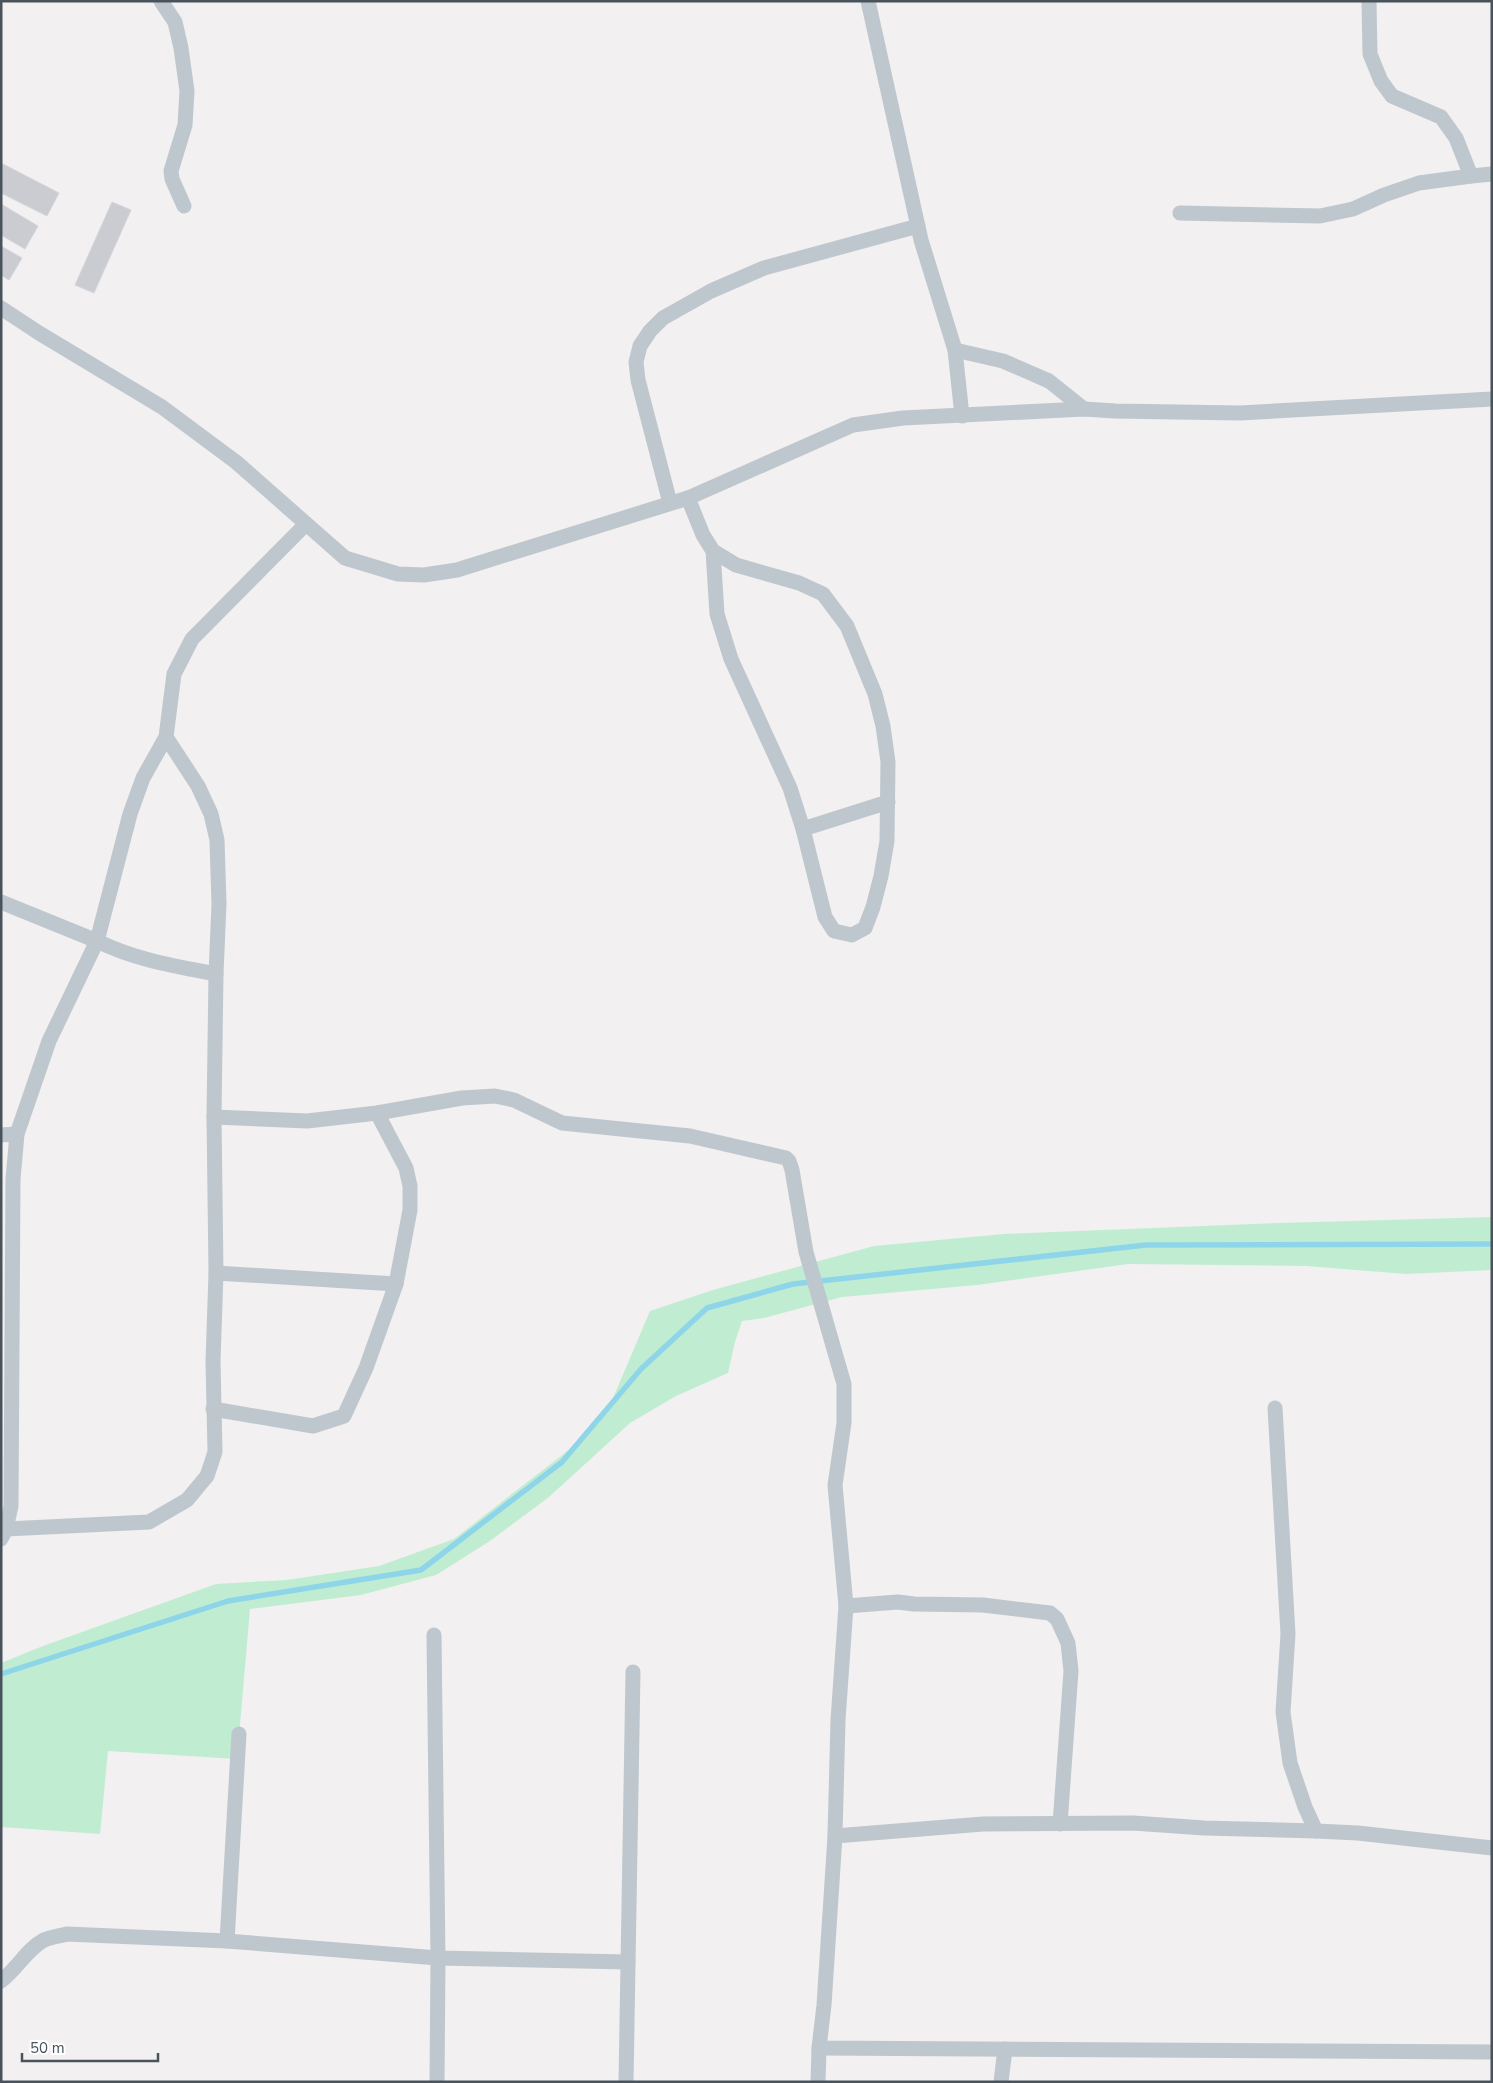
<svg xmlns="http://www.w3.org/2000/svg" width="1493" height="2083" font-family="'Nunito Sans',sans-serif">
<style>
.green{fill:#c0edd2}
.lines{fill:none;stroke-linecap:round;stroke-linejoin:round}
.stream{stroke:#8fd5e9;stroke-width:5.5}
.building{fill:#caccd2;stroke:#d4d6db}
.street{stroke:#bec7ce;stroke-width:15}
</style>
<rect width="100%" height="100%" fill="#f2f0f0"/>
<!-- green -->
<polygon class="green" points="1492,1217 1492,1270 1406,1274 1306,1266 1128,1264 977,1285 842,1297 764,1318 742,1321 735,1342 728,1373 676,1396 630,1423 549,1497 490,1541 436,1575 361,1595 250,1609 237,1759 108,1751 100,1834 2,1827 1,1830 1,1663 43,1646 216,1584 287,1580 379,1566 454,1539 579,1442 613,1398 650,1311 713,1290 874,1246 1004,1234 1279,1223"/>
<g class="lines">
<!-- stream -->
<polyline class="stream" points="1,1674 228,1601 421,1570 562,1462 641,1369 707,1308 793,1284 1146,1245 1492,1244"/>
</g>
<!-- building -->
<g class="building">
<polygon points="1,163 59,193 47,216 1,193"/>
<polygon points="112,202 131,210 94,293 75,285"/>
<polygon points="1,204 38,226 25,249 1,235"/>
<polygon points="1,246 22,258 9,280 1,275"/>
</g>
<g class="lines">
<!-- street -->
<g class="street">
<polyline points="161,1 175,22 181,48 187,91 185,125 171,171 172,179 184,206"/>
<polyline points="868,1 921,240 955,350 962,416"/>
<polyline points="1369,1 1370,54 1381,81 1392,96 1441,117 1456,138 1471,176 1492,174"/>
<polyline points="1180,213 1320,216 1353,209 1384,195 1419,183 1471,176"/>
<polyline points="1,308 39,333 162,407 236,462 345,558 398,574 424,575 457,570 688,498 853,425 903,418 1084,409 1115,411 1240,413 1492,399"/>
<polyline points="955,350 1003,361 1049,381 1084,409"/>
<polyline points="688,498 703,535 713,551 736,565 799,583 823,594 847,626 875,694 883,726 888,762 887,841 881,876 873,907 865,928 852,935 834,931 825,917 803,829 790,788 731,659 717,614 713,551"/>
<polyline points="670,503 638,380 636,362 640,346 650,331 663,318 711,291 764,268 918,226"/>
<path d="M166 737 198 786 211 814 217 840 219 904 216 974C174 966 136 960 97 941L130 814 143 778 166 737 174 674 192 639 306 524"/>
<polyline points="803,829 888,802"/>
<polyline points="1,902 97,941 49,1041 17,1134 13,1179 11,1506 6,1529 1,1539"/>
<polyline points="214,1117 307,1121 377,1113 462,1098 495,1096 514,1100 562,1123 690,1136 786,1158 789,1161 792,1170 806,1252 844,1384 844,1423 835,1485 846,1606 838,1720 835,1836 824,2005 819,2048 1492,2052"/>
<polyline points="1,1135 17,1134"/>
<polyline points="216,1273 396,1284"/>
<polyline points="1275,1408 1288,1634 1283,1712 1290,1763 1305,1807 1316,1831"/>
<polyline points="213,1409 313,1426 344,1416 366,1368 396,1284 410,1210 410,1186 406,1168 377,1113"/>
<polyline points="6,1529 149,1522 187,1500 207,1476 215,1452 213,1361 216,1273 214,1117 216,974"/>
<polyline points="846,1606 898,1602 914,1604 983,1605 1050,1613 1057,1619 1068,1643 1071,1671 1060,1824"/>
<polyline points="434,1635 438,1958 437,2082"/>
<polyline points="835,1836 983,1824 1133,1823 1204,1828 1316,1831 1358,1833 1492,1848"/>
<polyline points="227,1941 239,1734"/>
<path d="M1 1981C17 1969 27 1949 44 1940 51 1937 60 1936 67 1934L227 1941 438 1958 628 1962"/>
<polyline points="626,2082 633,1672"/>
<polyline points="818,2082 819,2048"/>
<polyline points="1001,2082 1005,2049"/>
</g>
</g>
<!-- border -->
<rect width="1493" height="2083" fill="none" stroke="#48535c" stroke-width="5"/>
<!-- scale -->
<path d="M22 2053v8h136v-8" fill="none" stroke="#48535c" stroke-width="2.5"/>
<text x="30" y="2053" font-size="15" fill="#48535c" stroke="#ffffff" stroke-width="4" paint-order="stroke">50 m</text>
</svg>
